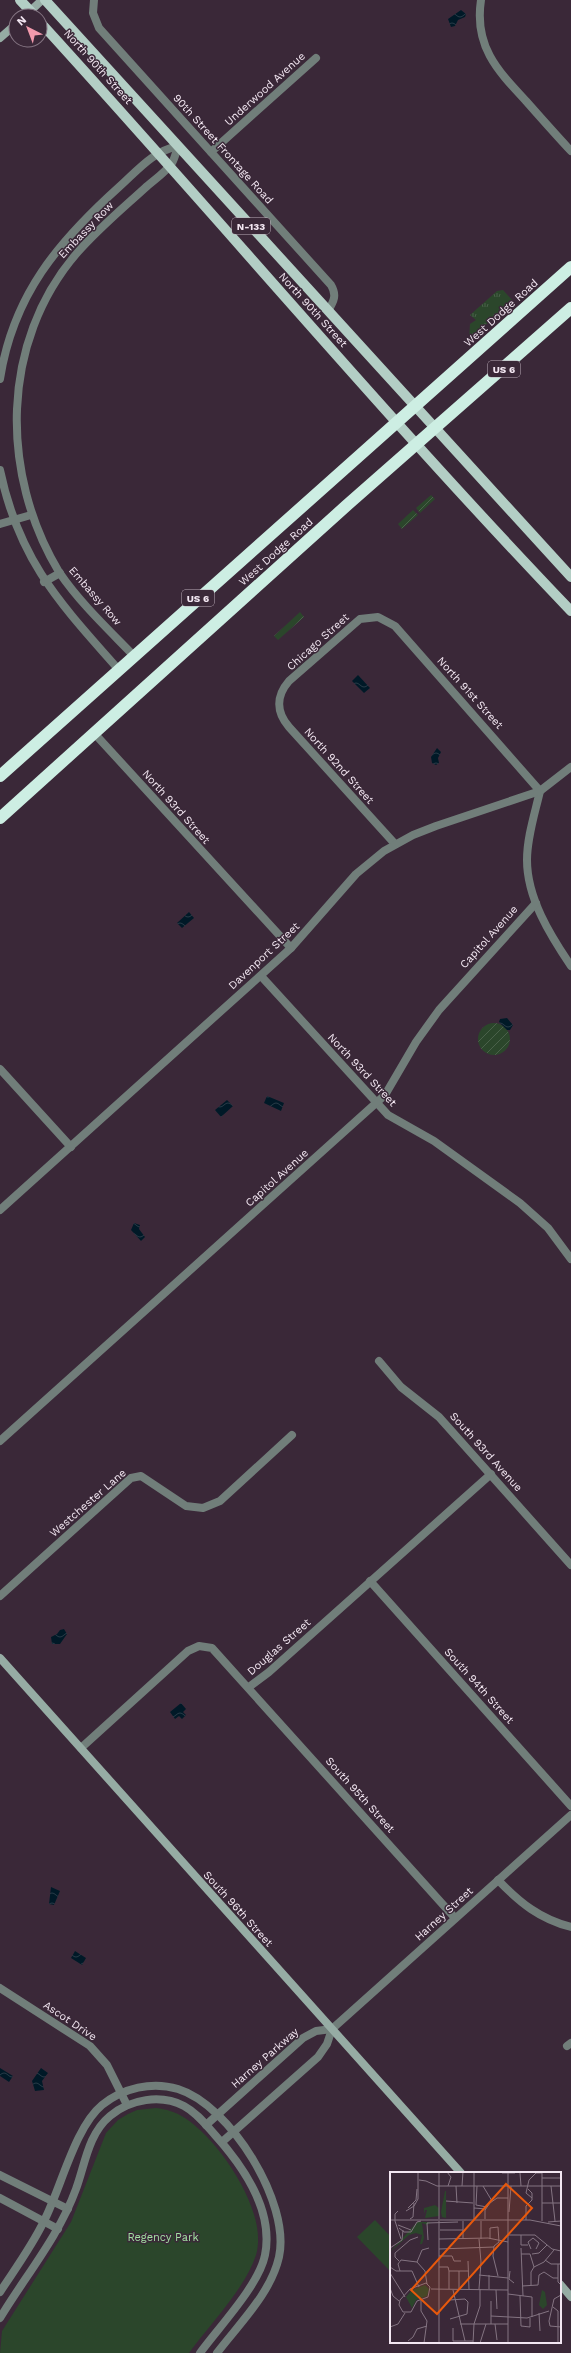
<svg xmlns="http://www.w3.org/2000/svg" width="571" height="2353" font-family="'Work Sans',sans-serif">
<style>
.grass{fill:url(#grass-tufts)}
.park{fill:#2b462b}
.garden{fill:url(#garden-furrows)}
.water{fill:url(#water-waves)}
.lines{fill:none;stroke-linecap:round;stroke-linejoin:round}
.street{stroke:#717e7a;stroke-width:8}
.secondary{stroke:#96aca4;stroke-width:8}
.primary{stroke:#b3cec5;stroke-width:10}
.highway{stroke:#cdeee3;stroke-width:12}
.labels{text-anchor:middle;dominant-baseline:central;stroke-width:3;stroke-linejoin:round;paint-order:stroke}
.shield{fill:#3a2838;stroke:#bcaeba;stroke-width:1}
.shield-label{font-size:10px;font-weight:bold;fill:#f3e7f2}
.street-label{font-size:11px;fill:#f3e7f2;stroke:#3a2838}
.park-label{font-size:11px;fill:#a2e1a2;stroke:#3a2838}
.inset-road{fill:none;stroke:#847482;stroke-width:1}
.view{fill:#e8590c;fill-opacity:0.15;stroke:#e8590c;stroke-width:2}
.inset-edge{fill:none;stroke:#f3e7f2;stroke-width:2}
</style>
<defs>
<pattern id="grass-tufts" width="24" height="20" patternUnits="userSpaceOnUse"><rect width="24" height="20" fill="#2b462b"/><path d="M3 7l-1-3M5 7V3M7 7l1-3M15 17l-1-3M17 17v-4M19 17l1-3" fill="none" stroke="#4a614a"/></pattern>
<pattern id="garden-furrows" width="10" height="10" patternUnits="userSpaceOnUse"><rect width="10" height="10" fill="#2b462b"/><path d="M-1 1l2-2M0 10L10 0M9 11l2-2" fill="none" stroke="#4a614a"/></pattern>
<pattern id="water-waves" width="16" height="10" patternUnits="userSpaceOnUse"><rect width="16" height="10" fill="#001927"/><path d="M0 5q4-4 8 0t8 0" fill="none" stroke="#263a47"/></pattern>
</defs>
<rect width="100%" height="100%" fill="#3a2838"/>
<!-- grass -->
<polygon class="grass" points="503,290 512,300 510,303 469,340 470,324 476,320 470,315 497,291"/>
<!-- park -->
<g class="park">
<path d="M156 2108C166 2109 176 2112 185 2118 219 2140 269 2212 256 2255 245 2289 210 2324 189 2353H0L2 2331 71 2222 106 2133 118 2120 128 2114 137 2110Z"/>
<polygon points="375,2220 391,2237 391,2272 357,2237"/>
</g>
<!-- garden -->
<g class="garden">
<polygon points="431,495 435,499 420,513 416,508"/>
<polygon points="413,510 418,515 402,529 398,524"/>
<polygon points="300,612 304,617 278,640 274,636"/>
<circle cx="494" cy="1039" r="16"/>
</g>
<!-- water -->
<g class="water">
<polygon points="461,10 466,14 465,17 458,20 455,26 451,27 448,19"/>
<polygon points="358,675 370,688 364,693 352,681"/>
<polygon points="437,748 441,752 438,758 439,763 436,765 432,763 431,757"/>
<polygon points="189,912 194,918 182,928 177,923"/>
<polygon points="507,1018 513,1025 510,1030 507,1030 499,1022 500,1019"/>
<polygon points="267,1096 284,1103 281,1111 264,1103"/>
<polygon points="227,1100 233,1106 221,1117 215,1110"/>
<polygon points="134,1223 140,1225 139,1229 145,1237 141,1241 131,1230"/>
<polygon points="60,1630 64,1629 67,1634 60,1644 52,1644 51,1637 57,1634"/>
<polygon points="181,1703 186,1709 183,1712 186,1715 182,1719 179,1716 175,1719 170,1712"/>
<polygon points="51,1887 60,1891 54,1905 49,1904"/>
<polygon points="75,1951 86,1958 82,1965 71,1958"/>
<polygon points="0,2068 13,2076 9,2082 0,2076"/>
<polygon points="41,2068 48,2073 42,2081 44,2090 35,2091 32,2081"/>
</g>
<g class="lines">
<!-- street -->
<g class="street">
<path d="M94 0 93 13 99 28 331 285C337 295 334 301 328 311"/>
<path d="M481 0C474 46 497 70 526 101 541 118 556 135 571 151"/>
<polyline points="211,152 316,58"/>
<path d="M0 379C13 295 58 242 119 187 139 169 152 152 178 146"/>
<path d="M0 470C19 561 60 603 119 670"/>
<polyline points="0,524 31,515"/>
<polyline points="44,582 60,573"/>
<path d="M134 656C108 629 80 603 59 572 0 474 0 342 77 253 98 229 122 209 145 188 154 180 166 172 172 163 175 158 176 152 178 146"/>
<polyline points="94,733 291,948"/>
<path d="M395 844 289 727C276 712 276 696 289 681L360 619 378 617 395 626 540 791C535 813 527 837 527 860 527 898 550 935 571 966"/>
<polyline points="261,976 388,1115 434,1141 520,1203 548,1228 571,1259"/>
<polyline points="0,1069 71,1147"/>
<polyline points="0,1210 291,948 356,874 384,851 413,835 436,826 540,791 571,767"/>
<polyline points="379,1361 401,1387 439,1417 571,1565"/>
<polyline points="0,1441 385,1095 416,1042 439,1010 536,903"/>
<polyline points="370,1581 571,1806"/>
<polyline points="0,1596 131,1478 141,1476 186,1506 203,1508 220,1501 292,1435"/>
<polyline points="249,1687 269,1672 491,1474"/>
<polyline points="81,1748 188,1651 199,1646 212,1648 455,1918"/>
<path d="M498 1880C520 1903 540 1919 571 1927"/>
<polyline points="0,1988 90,2046 107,2065 127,2105"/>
<polyline points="332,2029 571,1815"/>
<polyline points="567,2046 571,2043"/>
<polyline points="206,2125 303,2038 316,2031 332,2029"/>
<polyline points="222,2142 318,2057 327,2044 332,2029"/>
<polyline points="0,2175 68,2209"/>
<polyline points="0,2198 58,2229"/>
<path d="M0 2292C15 2269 32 2246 44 2221 61 2188 75 2127 102 2105 123 2088 152 2081 178 2089 230 2105 291 2203 279 2257 271 2293 239 2324 217 2353"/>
<path d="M0 2318C26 2275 59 2236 76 2189 85 2165 88 2134 110 2116 130 2099 161 2094 184 2106 197 2113 206 2125 215 2135 243 2166 274 2210 265 2255 259 2285 219 2327 200 2353"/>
</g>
<!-- secondary -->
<g class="secondary">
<polyline points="25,16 42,0"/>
<polyline points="0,38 16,24"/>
<polyline points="0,1658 461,2173"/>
<polyline points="560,2284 571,2297"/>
</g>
<!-- primary -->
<g class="primary">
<polyline points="20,0 35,16"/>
<polyline points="45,0 571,577"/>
<path d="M40 22C218 217 388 420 571 611"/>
</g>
<!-- highway -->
<g class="highway">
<polyline points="0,776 571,267"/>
<polyline points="0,818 346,506 571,308"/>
</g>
</g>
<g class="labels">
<!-- shield labels -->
<g class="shield">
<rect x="232" y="218" width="38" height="16" rx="3"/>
<rect x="488" y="361" width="32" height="16" rx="3"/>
<rect x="182" y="590" width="32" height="16" rx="3"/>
</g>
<g class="shield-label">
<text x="251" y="226">N-133</text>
<text x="504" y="369">US 6</text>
<text x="198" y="598">US 6</text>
</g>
<!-- street labels -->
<g class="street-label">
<text transform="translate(98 67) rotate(48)">North 90th Street</text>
<text transform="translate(265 89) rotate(-42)">Underwood Avenue</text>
<text transform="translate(223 149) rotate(48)">90th Street Frontage Road</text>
<text transform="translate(86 230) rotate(-46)">Embassy Row</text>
<text transform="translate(313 310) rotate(48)">North 90th Street</text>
<text transform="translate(501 313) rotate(-42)">West Dodge Road</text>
<text transform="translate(276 552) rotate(-42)">West Dodge Road</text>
<text transform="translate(95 596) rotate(49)">Embassy Row</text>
<text transform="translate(318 642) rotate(-42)">Chicago Street</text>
<text transform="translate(470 693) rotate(48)">North 91st Street</text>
<text transform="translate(339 766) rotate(48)">North 92nd Street</text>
<text transform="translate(176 807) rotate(48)">North 93rd Street</text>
<text transform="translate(489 937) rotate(-48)">Capitol Avenue</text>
<text transform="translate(264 956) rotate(-43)">Davenport Street</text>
<text transform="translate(362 1070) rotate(47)">North 93rd Street</text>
<text transform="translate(277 1178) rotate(-42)">Capitol Avenue</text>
<text transform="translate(486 1452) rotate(48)">South 93rd Avenue</text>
<text transform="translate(88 1503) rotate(-41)">Westchester Lane</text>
<text transform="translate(279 1647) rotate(-41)">Douglas Street</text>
<text transform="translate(479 1686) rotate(48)">South 94th Street</text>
<text transform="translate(360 1795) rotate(48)">South 95th Street</text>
<text transform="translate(238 1909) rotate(48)">South 96th Street</text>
<text transform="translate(444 1914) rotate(-42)">Harney Street</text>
<text transform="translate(70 2021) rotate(34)">Ascot Drive</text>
<text transform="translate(265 2058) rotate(-41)">Harney Parkway</text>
</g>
<!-- park labels -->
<g class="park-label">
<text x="163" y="2237">Regency Park</text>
</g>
</g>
<!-- overview -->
<g transform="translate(390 2172)">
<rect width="171" height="171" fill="#3a2838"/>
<path d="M55 19H56V46L52 45 51 40ZM45 33 49 36V44L35 46 37 38H35L34 42V36ZM27 50H41L37 53 32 51 34 66 32 72H30L32 63 26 61 19 63 0 80Z" fill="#2b462b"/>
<path d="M35 113 39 117 37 124 26 128 22 136 16 125 22 118ZM152 118 155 120 157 133 153 137 149 133Z" fill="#2b462b"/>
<path class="inset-road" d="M49 0V47M57 0 61 5 58 14M84 0V47M112 1H125M130 1 131 14M152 6H171M29 8 36 9 47 14H171M66 14 67 31M72 14 73 0M87 14 86 33 97 35M93 14 102 29M161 14 165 49M142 26 136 21 139 8 146 1H152M56 29 83 31M152 31H171M18 36 26 28 27 17M84 36 96 37M8 39 5 42V49L11 67M16 39 24 34 28 27V0M119 40 121 14M20 47 23 45 24 31M95 47V38L100 31 107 26H118M0 48H140L171 54M136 48V34L142 28V21L138 17M73 49V67M91 49V67M152 49V0M158 50 171 49M8 53 21 58M9 56 14 60H21L27 50 31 49M50 58H73M118 63H145L162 77 171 79M131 63V73H138M49 67 98 66 118 70M89 67 91 90 89 117M100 67V56L108 55 109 70 104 74 103 84 108 104M38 68 37 51 68 50M0 76 12 68 13 58M131 76 133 124M49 77 104 75M141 77 138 70 143 66 149 71 146 77M131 82H140L144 95M142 82 149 81 157 73M49 84H62L64 89H71M155 88 161 92H171M9 89 5 85V81L20 68 28 65M78 89 79 117M27 90 32 78 39 76M168 92V110L171 113M0 95 6 99H22L29 115M49 95H58L59 99M144 95 154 90 164 78M10 99 8 92 11 88 27 90 35 99 37 112M59 99H79M120 99 119 107 124 111M0 101 15 125M89 103 118 106M36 111 40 115 38 125 27 129 21 140H13L9 133 10 128 20 117ZM141 113V100L144 95M132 114 148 113 149 103 154 100 163 106H168M0 116 3 124 9 129M41 117 118 118M59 117V99M69 117V99M99 117V103M63 118 75 169M106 118 107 137M118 122 142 125V145M171 123 164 127 159 149 160 154 171 155M130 124 131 154 140 155V146M31 127V139L37 149 34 171M59 128 75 127 78 130 77 142 60 147M163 135 168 139V171M149 141 150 159M101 144 137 146 159 139M70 152H118M101 152V129M105 152 107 168M0 155 8 152 15 141M63 156V169H83M18 169 23 165 27 157 37 154M49 171V49M83 171 84 152 90 134V117M90 171 96 152M118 171V0"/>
<path class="view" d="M116 12 142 36 47 142 21 118Z"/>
<rect width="171" height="171" class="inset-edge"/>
</g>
<!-- north arrow -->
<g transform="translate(28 28) rotate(318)"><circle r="19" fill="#3a2838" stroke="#847482"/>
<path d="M0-3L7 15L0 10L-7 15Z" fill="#f29aad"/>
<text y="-6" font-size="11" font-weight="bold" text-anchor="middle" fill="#f3e7f2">N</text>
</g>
</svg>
